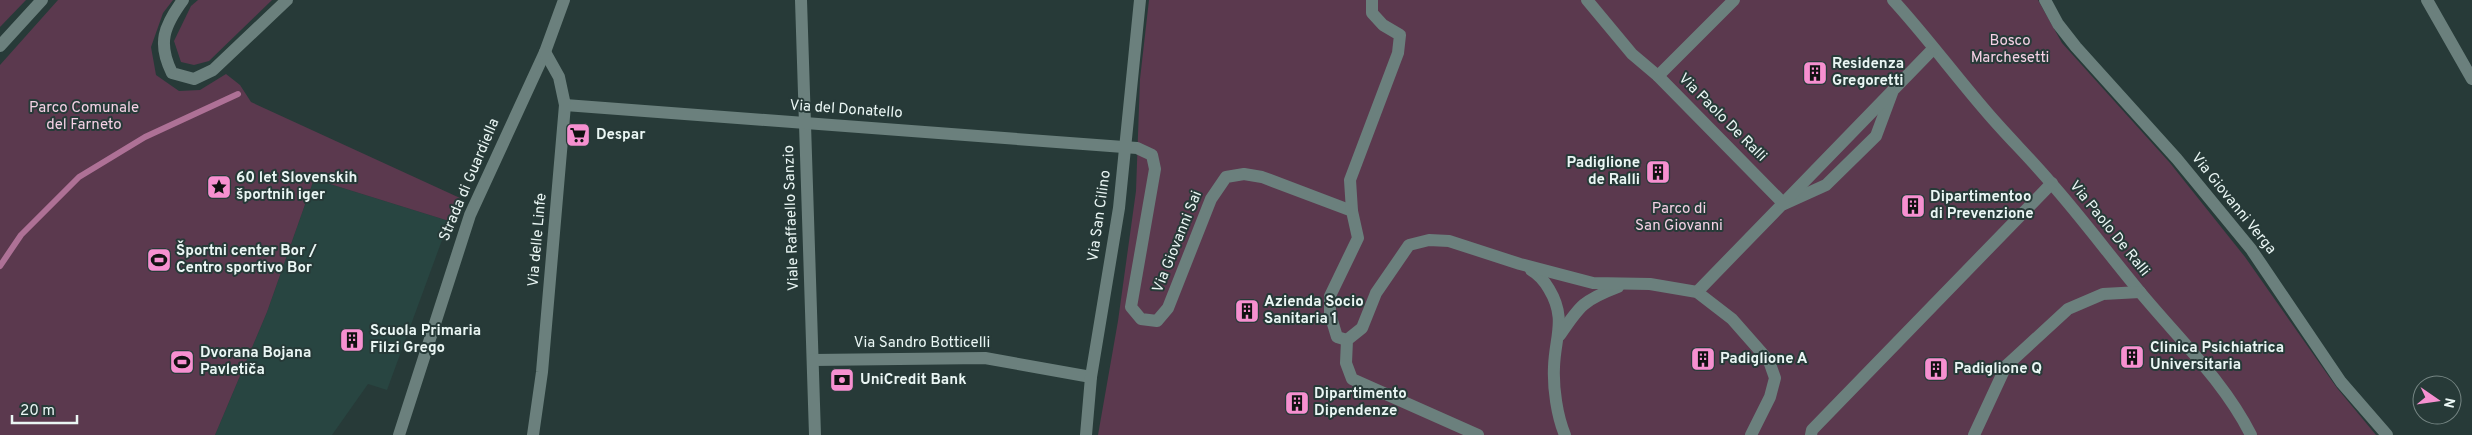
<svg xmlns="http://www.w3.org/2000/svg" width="2472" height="435" font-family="Overpass,sans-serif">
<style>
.built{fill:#284541}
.green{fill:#5b394e}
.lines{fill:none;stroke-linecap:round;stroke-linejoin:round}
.stream{stroke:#ae7196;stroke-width:6}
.minor{stroke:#6b807d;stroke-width:12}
.labels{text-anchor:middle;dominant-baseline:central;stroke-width:4;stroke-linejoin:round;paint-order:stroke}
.park-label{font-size:15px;fill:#f5d1e5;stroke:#273a38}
.poi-label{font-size:15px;font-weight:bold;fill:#eaf6f4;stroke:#273a38;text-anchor:start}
.street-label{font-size:15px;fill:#eaf6f4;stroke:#273a38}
</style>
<rect width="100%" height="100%" fill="#273a38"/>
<!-- built -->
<polygon class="built" points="314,179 449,221 387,390 368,384 332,435 215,435 267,312"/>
<!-- green -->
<g class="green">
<polygon points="0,0 26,0 0,27"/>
<polygon points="58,0 173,0 163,13 151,47 156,75 179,91 200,90 226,74 240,85 251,102 460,198 449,221 314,179 267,312 215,435 0,435 0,65"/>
<polygon points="198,0 272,0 209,61 194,65 181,62 174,41 191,6"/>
<polygon points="1149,0 2038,0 2062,43 2170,163 2245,257 2337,388 2376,435 1098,435 1118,321 1136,191 1140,79"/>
</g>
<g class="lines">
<!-- stream -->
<polyline class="stream" points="0,266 21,235 79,177 145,137 238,94"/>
<!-- minor -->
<g class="minor">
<path d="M183 0C164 26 157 43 172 73L194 79 213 70 287 0"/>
<polyline points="801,0 815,435"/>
<polyline points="1587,0 1632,54 1658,76 1784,204 1826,185 1876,136 1892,93"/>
<path d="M1893 0C1925 35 1954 74 1985 110 2006 135 2030 158 2051 183 2082 218 2110 256 2140 292 2178 338 2224 381 2251 435"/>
<polyline points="2045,0 2058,24 2076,47 2177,159 2251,249 2341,382 2387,435"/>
<polyline points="2427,0 2472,79"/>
<polyline points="0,46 42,0"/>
<polyline points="1658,76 1734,0"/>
<polyline points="565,105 1137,148 1152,155 1155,169 1131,307 1141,319 1157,321 1168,308 1211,199 1226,177 1244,174 1262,177 1352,211 1358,238 1330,296 1330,314 1337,337 1347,340"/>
<polyline points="1352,211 1350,180 1398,53 1400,35 1383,25 1372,13 1372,0"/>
<path d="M1531 270C1538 274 1545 282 1549 289 1567 319 1555 336 1554 367 1553 388 1557 416 1565 435"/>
<polyline points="1697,292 1933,49"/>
<path d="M1560 335C1580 305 1584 300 1618 287"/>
<polyline points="813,360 985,358 1091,377"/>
<polyline points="399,435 470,215 545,52 564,0"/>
<polyline points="533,435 542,372 565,105 559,77 545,52"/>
<polyline points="1086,435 1091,377 1119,208 1140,0"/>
<polyline points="1478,435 1352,379 1346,363 1347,340 1362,328 1376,293 1409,245 1429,240 1449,241 1520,264 1593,283 1650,284 1697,292 1732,319 1769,361 1775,378 1770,397 1751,435"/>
<polyline points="1811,435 1812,430 2052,183"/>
<polyline points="1974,435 2006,366 2068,309 2103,294 2140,292"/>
</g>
</g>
<!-- icons -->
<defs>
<symbol id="building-square" viewBox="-11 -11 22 22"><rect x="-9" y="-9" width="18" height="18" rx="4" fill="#f690d0" stroke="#273a38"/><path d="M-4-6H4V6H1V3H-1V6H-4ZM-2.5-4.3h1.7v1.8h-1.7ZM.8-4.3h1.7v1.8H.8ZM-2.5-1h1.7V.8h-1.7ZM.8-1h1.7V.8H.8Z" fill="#111"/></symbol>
<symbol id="supermarket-square" viewBox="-11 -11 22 22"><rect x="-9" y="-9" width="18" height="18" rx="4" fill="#f690d0" stroke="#273a38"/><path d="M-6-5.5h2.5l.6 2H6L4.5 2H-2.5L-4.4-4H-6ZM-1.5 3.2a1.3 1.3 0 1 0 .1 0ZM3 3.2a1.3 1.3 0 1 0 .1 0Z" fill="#111"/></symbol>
<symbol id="sight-square" viewBox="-11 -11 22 22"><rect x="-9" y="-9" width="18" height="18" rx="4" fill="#f690d0" stroke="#273a38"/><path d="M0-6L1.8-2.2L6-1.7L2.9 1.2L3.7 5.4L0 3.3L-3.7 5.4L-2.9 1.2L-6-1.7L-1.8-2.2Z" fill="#111"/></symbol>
<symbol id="stadium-square" viewBox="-11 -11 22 22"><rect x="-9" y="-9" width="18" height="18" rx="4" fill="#f690d0" stroke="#273a38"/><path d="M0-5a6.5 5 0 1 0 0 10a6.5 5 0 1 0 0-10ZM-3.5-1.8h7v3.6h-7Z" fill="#111"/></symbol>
<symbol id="bank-square" viewBox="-11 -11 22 22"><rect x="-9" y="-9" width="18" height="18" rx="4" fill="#f690d0" stroke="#273a38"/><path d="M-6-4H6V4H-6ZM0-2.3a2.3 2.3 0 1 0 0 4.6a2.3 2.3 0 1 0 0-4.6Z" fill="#111"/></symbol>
</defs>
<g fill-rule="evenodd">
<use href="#building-square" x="1801" y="59" width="28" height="28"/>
<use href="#supermarket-square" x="564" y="121" width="28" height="28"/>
<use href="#building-square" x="1644" y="158" width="28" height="28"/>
<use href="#sight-square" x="205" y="173" width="28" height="28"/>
<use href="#building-square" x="1899" y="192" width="28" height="28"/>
<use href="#stadium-square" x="145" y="246" width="28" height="28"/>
<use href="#building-square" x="1233" y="297" width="28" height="28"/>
<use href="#building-square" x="338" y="326" width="28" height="28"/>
<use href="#building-square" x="2118" y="343" width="28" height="28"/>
<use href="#building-square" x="1689" y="345" width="28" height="28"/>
<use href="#stadium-square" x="168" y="348" width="28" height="28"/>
<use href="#building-square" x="1922" y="355" width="28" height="28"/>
<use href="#bank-square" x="828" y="366" width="28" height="28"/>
<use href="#building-square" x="1283" y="389" width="28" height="28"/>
</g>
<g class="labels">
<!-- park labels -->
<g class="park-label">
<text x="2010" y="41">Bosco<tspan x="2010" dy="17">Marchesetti</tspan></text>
<text x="84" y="108">Parco Comunale<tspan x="84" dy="17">del Farneto</tspan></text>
<text x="1679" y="209">Parco di<tspan x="1679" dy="17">San Giovanni</tspan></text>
</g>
<!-- poi labels -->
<g class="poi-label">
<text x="1832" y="64">Residenza<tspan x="1832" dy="17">Gregoretti</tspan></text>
<text x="596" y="135">Despar</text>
<text x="1640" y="163" text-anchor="end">Padiglione<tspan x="1640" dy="17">de Ralli</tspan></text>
<text x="236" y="178">60 let Slovenskih<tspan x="236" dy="17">športnih iger</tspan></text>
<text x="1930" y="197">Dipartimentoo<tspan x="1930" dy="17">di Prevenzione</tspan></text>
<text x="176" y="251">Športni center Bor /<tspan x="176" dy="17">Centro sportivo Bor</tspan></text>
<text x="1264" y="302">Azienda Socio<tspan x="1264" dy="17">Sanitaria 1</tspan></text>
<text x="370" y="331">Scuola Primaria<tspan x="370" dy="17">Filzi Grego</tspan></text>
<text x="2150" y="348">Clinica Psichiatrica<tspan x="2150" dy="17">Universitaria</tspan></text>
<text x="200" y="353">Dvorana Bojana<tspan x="200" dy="17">Pavletiča</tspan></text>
<text x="1720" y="359">Padiglione A</text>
<text x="1954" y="369">Padiglione Q</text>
<text x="860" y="380">UniCredit Bank</text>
<text x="1314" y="394">Dipartimento<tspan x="1314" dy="17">Dipendenze</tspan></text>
</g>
<!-- street labels -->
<g class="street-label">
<text transform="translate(846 110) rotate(4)">Via del Donatello</text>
<text transform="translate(1722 118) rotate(45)">Via Paolo De Ralli</text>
<text transform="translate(470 180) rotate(-67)">Strada di Guardiella</text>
<text transform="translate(2233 204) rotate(51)">Via Giovanni Verga</text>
<text transform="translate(1100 216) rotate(-82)">Via San Cilino</text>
<text transform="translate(792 218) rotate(-92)">Viale Raffaello Sanzio</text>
<text transform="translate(2109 229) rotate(51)">Via Paolo De Ralli</text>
<text transform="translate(538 240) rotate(-85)">Via delle Linfe</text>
<text transform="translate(1178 242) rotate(-68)">Via Giovanni Sai</text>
<text x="922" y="343">Via Sandro Botticelli</text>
</g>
</g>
<!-- north arrow -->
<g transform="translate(2437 400) rotate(103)"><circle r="24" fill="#273a38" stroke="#758583"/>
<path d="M0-4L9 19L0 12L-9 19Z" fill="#f690d0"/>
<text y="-8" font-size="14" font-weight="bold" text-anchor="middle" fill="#eaf6f4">N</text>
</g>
<!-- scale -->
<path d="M12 415v8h65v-8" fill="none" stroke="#eaf6f4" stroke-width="2.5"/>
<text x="20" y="415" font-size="15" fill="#eaf6f4" stroke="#273a38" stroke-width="4" paint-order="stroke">20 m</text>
</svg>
